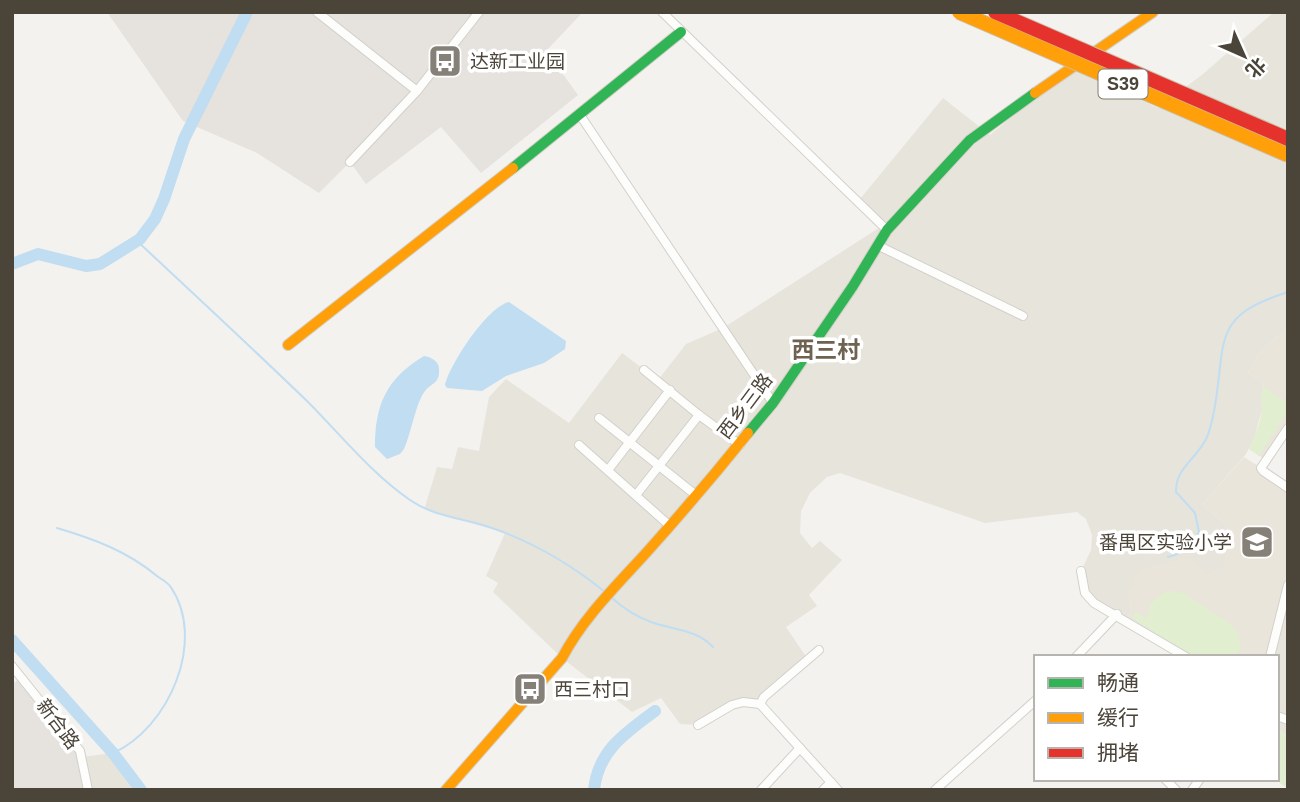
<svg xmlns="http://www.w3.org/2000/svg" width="1300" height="802" font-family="Arial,'Noto Sans SC',sans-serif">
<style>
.residential{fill:#e7e4dc}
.industrial{fill:#e6e2de}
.education{fill:#eae5da}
.green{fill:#e1eecf}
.water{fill:#c0ddf1}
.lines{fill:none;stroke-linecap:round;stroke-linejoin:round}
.stream{stroke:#c0ddf1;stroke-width:2}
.river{stroke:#c0ddf1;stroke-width:12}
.street-casing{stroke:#d2d0cb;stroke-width:10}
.fast-casing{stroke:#d3cfc5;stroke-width:12}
.slow-casing{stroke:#d3cfc5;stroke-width:12}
.street{stroke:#fdfdfc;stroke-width:8}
.fast{stroke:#30b455;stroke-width:10}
.slow{stroke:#ff9f0a;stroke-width:10}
.slow-bridge-casing{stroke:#ccbfa9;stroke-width:16;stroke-linecap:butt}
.jam-bridge-casing{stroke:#ccbfa9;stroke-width:16;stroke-linecap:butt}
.slow-bridge{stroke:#ff9f0a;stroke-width:14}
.jam-bridge{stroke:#e5322d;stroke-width:14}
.labels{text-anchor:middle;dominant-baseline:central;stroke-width:7;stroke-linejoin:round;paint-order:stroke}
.shield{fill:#fff;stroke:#817c74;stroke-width:2}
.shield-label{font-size:18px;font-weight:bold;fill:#4b4439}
.poi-label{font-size:19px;fill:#4b4439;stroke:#fff;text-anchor:start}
.street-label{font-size:19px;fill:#4b4439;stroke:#fff}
.quarter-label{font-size:23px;font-weight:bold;fill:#6e6250;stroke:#fff}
</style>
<rect width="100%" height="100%" fill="#f4f2ee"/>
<!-- residential -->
<g class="residential">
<polygon points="1274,12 1288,12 1288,330 1275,338 1257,356 1248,373 1261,381 1264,387 1261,393 1262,410 1254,438 1246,454 1202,505 1228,526 1225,566 1209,575 1131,600 1129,622 1085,593 1081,571 1091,550 1092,535 1086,519 1077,512 985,523 840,473 827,477 810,493 801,511 800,533 812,548 820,541 842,560 809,595 817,606 786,627 807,658 760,704 743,701 698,725 680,724 661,698 632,712 562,658 493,592 498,583 486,576 505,533 434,512 425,507 437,467 452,469 458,447 479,451 489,397 506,379 569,423 622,353 658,380 686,344 723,328 885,224 860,199 943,98 990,135 1072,68 1158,108 1203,74"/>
<polygon points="1288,568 1288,736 1277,729 1277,657 1265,657"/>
<polygon points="112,753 140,790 89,790 82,757"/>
</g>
<!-- industrial -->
<g class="industrial">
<polygon points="107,12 583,12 546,51 578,95 481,173 441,127 366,184 350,162 319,193 257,153 183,121"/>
<polygon points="21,677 80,751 88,790 12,790 12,685"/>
</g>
<!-- education -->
<g class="education">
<polygon points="1288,330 1288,428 1266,460 1249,449 1260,422 1262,410 1261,393 1264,387 1261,381 1248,373 1257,356 1275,338"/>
<polygon points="1244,457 1261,468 1266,473 1263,477 1288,494 1288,568 1265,657 1186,657 1129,622 1131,600 1126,594 1142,569 1185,558 1209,575 1224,566 1228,526 1202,505"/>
</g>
<!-- green -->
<g class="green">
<path d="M1264 387 1288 403V411L1259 456 1249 449C1254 438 1261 423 1262 410 1263 401 1259 396 1264 387Z"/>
<path d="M1170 591 1183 593 1230 623 1238 632 1241 646 1236 657H1192L1132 618 1136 612 1148 619C1147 604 1156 595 1170 591Z"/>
<polygon points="1277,729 1288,736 1288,789 1275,779 1277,779"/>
</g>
<!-- water -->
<g class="water">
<path d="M509 302 566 341 565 349 544 363 506 376 482 391 447 388 445 385C450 364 487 307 509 302Z"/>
<path d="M424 356C431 357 439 361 439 369 440 384 432 382 425 391 416 402 411 434 404 449L400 454 387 459 375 447C375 404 387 378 424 356Z"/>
</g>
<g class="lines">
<!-- stream -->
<g class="stream">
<path d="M137 241C194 294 251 347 307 401 340 434 371 473 410 500 436 518 467 518 495 529 534 543 573 566 605 592"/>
<path d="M57 528C94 539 127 551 157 576 161 579 167 582 170 586 208 640 168 729 113 753"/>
<path d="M1168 557C1184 553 1191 546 1199 532L1195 513 1176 492C1175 468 1198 458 1207 437 1211 428 1213 417 1215 406 1226 339 1212 316 1288 292"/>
<path d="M612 598C624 609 635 616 651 622 673 630 696 629 713 647"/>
</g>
<!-- river -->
<g class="river">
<polyline points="12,264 38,254 86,266 100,264 140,239 155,219 164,199 184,139 247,12"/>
<polyline points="12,640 113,753 141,790"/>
<path d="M594 790C598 751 625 733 655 711"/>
</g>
<defs>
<g id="street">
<polyline points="317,12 417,91"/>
<polyline points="662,12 887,230"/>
<polyline points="580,115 773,403"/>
<polyline points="350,162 417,91 479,12"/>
<polyline points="877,245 1023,316"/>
<polyline points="644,370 699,415 740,445"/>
<polyline points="599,418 697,496"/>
<polyline points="1288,428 1261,468 1263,471 1288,488"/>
<polyline points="579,445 670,526"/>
<polyline points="608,470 670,390"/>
<polyline points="636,495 699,415"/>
<polyline points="1081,571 1085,593 1094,603 1186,657"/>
<polyline points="819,650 764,697 760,704 838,790"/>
<polyline points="1076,657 1117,614"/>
<polyline points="1270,657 1288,585"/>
<polyline points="12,666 80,751 88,790"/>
<polyline points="1277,716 1288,720"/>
<polyline points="698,725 732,705 743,702 760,704"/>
<polyline points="1165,779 1176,790"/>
<polyline points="761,790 800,748"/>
<polyline points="823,790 831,782"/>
<polyline points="935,790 1036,700"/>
<polyline points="1192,790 1200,779"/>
</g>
<g id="fast">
<polyline points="513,168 681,32"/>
<polyline points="748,433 773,403 853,286 887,230 970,140 1035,93"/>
</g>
<g id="slow">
<polyline points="1035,93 1153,12"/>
<polyline points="288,345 513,168"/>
<path d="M446 790 562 658C583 618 616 586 646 553 681 514 715 474 748 433"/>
</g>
</defs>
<!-- street casing -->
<use href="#street" class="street-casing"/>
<!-- fast casing -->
<use href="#fast" class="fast-casing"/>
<!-- slow casing -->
<use href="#slow" class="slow-casing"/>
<!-- street -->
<use href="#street" class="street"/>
<!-- fast -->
<use href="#fast" class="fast"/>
<!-- slow -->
<use href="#slow" class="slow"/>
<defs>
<polyline id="slow-bridge" points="959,12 1288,155"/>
<polyline id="jam-bridge" points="995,12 1288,139"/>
</defs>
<!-- slow-bridge casing -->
<use href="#slow-bridge" class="slow-bridge-casing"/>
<!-- jam-bridge casing -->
<use href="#jam-bridge" class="jam-bridge-casing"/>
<!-- slow-bridge -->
<use href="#slow-bridge" class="slow-bridge"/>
<!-- jam-bridge -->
<use href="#jam-bridge" class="jam-bridge"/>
</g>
<!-- icons -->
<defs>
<symbol id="bus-square" viewBox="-11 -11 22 22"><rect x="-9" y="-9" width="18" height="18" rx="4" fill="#868178" stroke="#fff"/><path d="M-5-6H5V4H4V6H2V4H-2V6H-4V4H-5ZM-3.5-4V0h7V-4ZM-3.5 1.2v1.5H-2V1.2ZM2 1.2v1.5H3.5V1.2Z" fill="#fff"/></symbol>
<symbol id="school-square" viewBox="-11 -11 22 22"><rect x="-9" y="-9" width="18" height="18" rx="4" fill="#868178" stroke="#fff"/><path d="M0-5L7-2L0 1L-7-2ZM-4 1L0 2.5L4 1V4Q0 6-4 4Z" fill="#fff"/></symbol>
</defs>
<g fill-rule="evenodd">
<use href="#bus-square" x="426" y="42" width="38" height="38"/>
<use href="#school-square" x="1238" y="523" width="38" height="38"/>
<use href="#bus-square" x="511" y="670" width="38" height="38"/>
</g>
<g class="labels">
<!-- shield labels -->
<rect class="shield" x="1098.5" y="69.5" width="49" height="29" rx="5"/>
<g class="shield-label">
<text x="1123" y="84">S39</text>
</g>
<!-- poi labels -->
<g class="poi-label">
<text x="470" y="61">达新工业园</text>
<text x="1232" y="542" text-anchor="end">番禺区实验小学</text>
<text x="554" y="689">西三村口</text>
</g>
<!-- street labels -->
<g class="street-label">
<text transform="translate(745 406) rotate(-53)">西乡三路</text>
<text transform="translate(58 724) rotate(53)">新合路</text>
</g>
<!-- quarter labels -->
<g class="quarter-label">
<text x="826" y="350">西三村</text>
</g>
</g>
<!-- border -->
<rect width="1300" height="802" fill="none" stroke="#4b4439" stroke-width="28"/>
<!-- legend -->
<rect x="1034" y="655" width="245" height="126" fill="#ffffff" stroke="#b7b4b0" stroke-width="2"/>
<rect x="1048" y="678" width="35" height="10" fill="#30b455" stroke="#b7b4b0" stroke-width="2"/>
<text x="1097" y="690" font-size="21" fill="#4b4439">畅通</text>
<rect x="1048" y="713" width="35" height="10" fill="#ff9f0a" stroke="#b7b4b0" stroke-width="2"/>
<text x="1097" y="725" font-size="21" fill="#4b4439">缓行</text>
<rect x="1048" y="748" width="35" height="10" fill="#e5322d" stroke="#b7b4b0" stroke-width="2"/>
<text x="1097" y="760" font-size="21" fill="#4b4439">拥堵</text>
<!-- north arrow -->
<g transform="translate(1244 56) rotate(135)" stroke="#ffffff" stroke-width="5" paint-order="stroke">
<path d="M0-5L12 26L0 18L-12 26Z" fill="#4b4439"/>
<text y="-10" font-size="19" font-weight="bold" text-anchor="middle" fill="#4b4439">北</text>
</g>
</svg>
